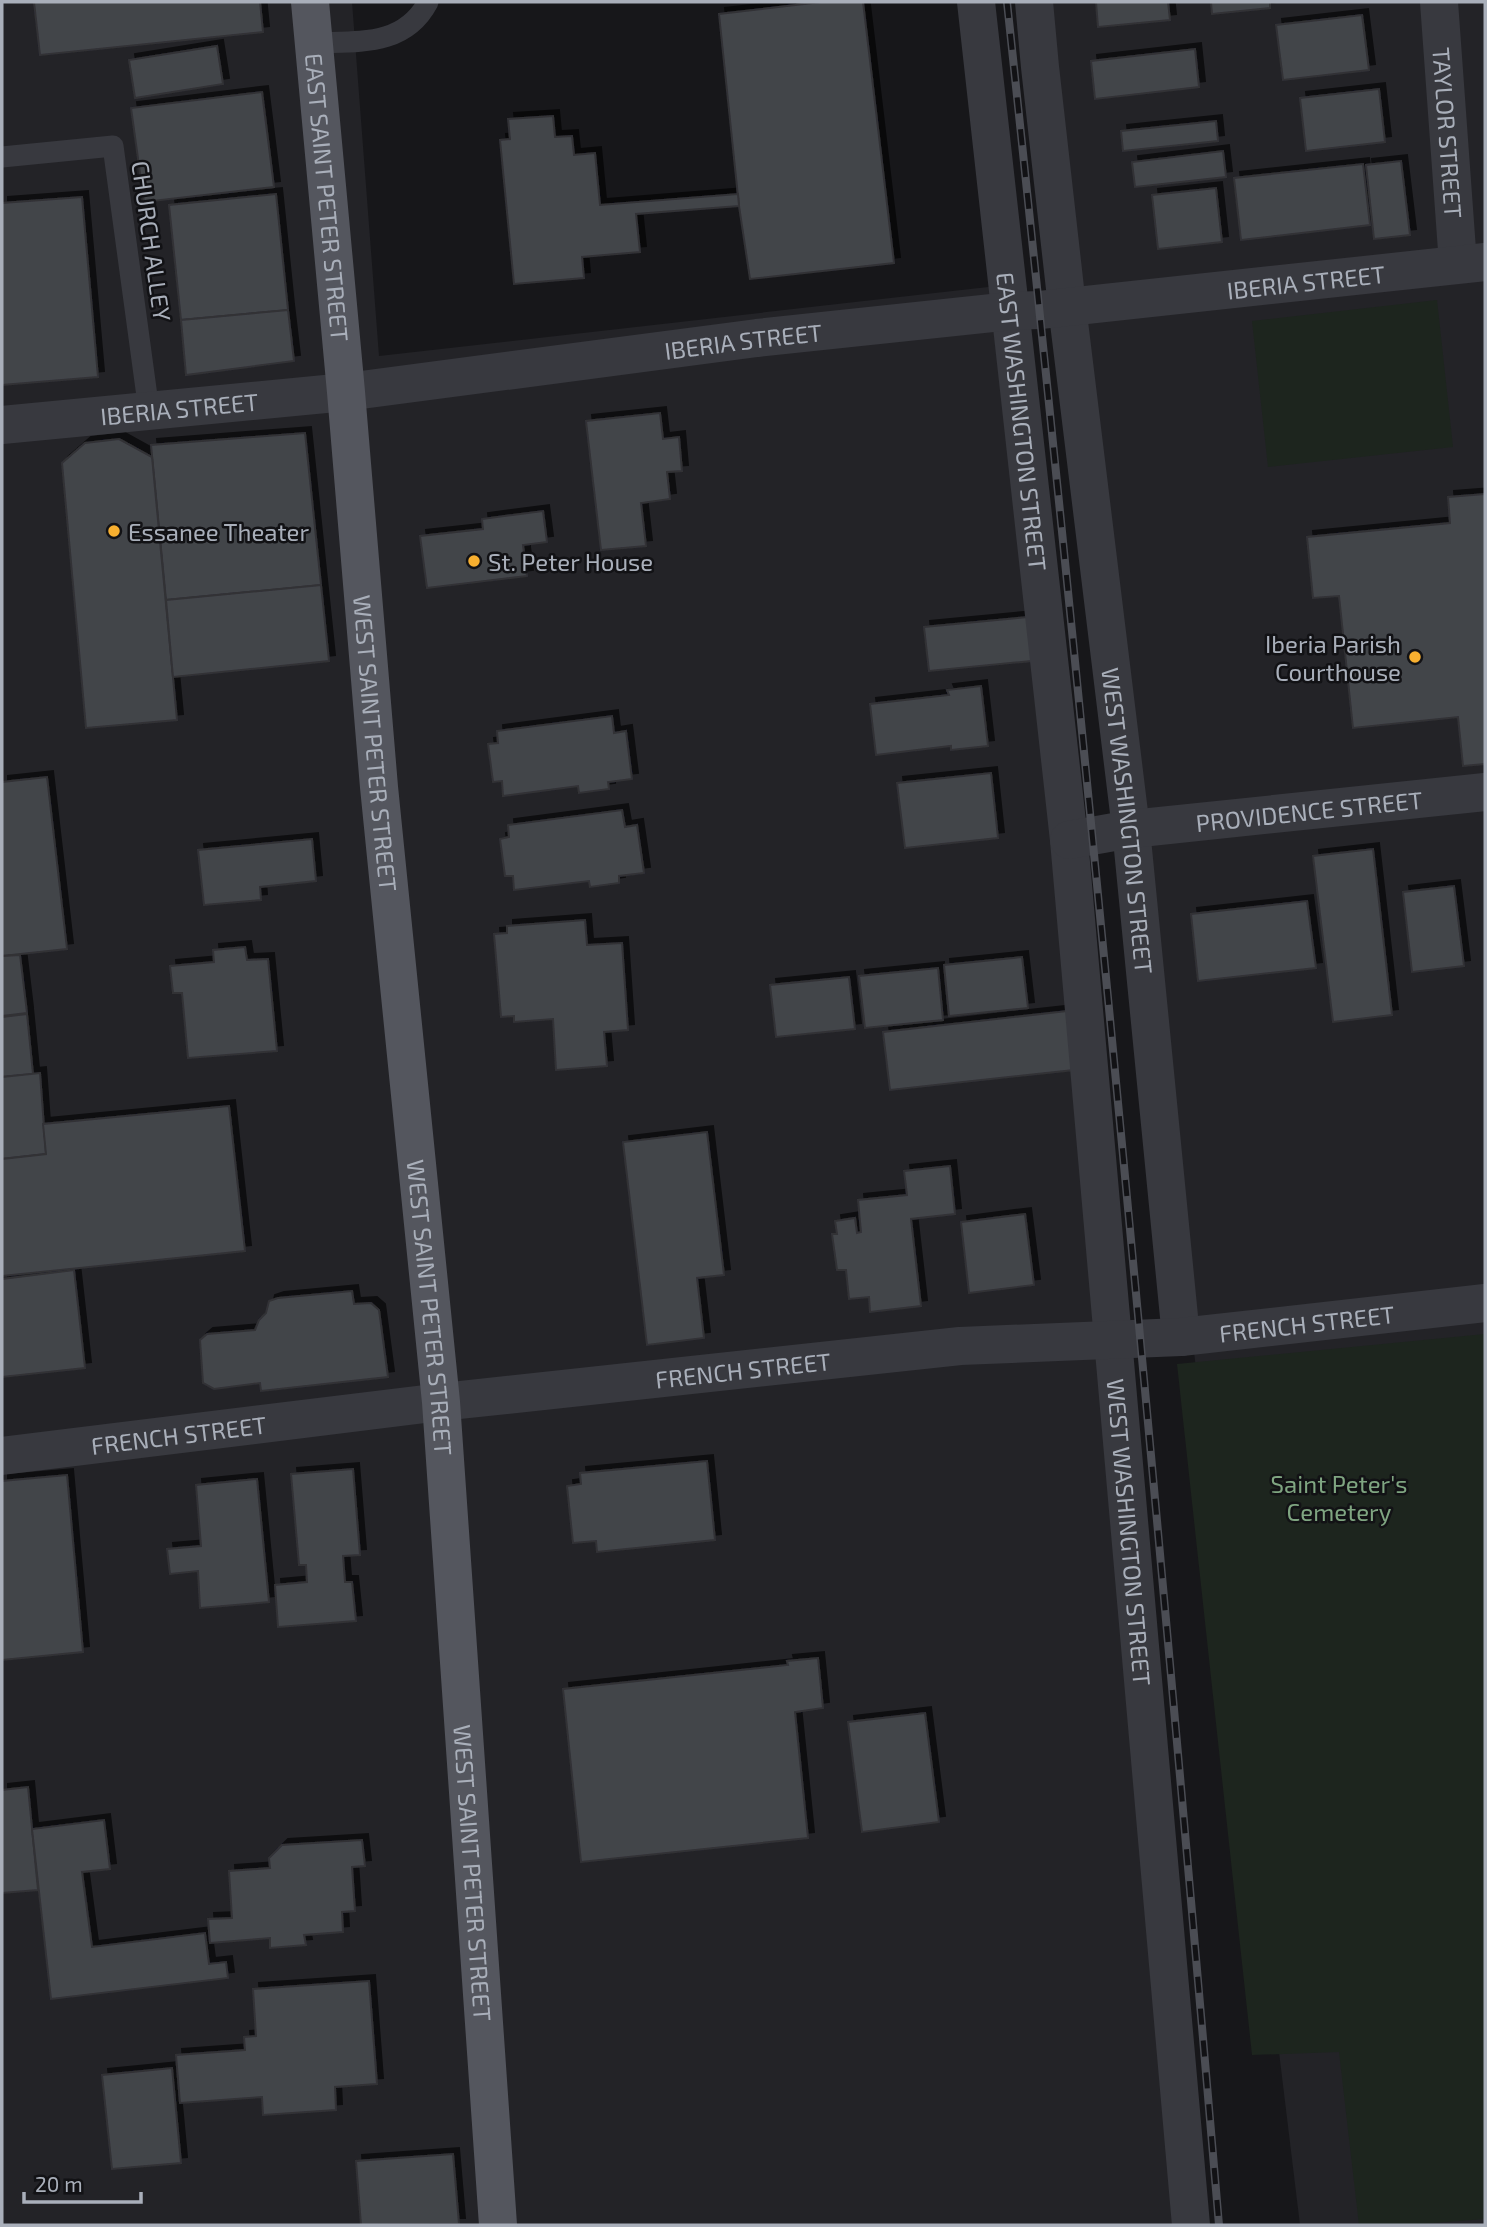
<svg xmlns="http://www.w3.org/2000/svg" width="1487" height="2227" font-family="'Exo 2',sans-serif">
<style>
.built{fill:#232327}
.green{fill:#1d251e}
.building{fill:#43454a;stroke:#313136;stroke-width:2;filter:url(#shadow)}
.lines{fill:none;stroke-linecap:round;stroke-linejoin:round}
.service{stroke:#38393f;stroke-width:21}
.minor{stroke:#38393f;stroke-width:38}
.tertiary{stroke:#38393f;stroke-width:38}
.primary{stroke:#54565e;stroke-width:38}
.rail-casing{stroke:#4b4d54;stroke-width:8}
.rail{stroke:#121215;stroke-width:5;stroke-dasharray:16;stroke-linecap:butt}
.poi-dot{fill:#f8b030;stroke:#121215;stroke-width:2.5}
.labels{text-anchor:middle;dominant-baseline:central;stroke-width:5;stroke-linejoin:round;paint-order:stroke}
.street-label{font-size:24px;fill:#a9afba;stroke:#121215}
.poi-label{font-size:24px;fill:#a9afba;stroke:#121215;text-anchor:start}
.park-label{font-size:24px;fill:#7fa581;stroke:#121215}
</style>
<defs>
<filter id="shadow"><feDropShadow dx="6" dy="-6" stdDeviation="0" flood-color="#0009"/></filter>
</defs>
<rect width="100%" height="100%" fill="#17171a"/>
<!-- built -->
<g class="built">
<polygon points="2,2 352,2 379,356 997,286 1196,2225 2,2225"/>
<polygon points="1034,2 1485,2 1485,2225 1300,2225 1067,306"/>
</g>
<!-- green -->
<g class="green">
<polygon points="1437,300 1453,447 1268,467 1252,321"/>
<polygon points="1485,1334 1485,2219 1409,2225 1359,2225 1339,2052 1252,2055 1177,1364"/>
</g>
<!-- building -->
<g class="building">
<polygon points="34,2 260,2 263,32 40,55"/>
<polygon points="821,2 863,2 894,263 750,279 739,206 719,14"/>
<polygon points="1096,2 1168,2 1170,20 1098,27"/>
<polygon points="1211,2 1270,2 1270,8 1212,14"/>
<polygon points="1362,15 1369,70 1283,80 1276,25"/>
<polygon points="217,46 223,84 135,98 129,60"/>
<polygon points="1195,49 1199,87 1095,99 1091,61"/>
<polygon points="1379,89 1385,142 1306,151 1300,98"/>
<polygon points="262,92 274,187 144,202 131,108"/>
<polygon points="553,116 555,137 572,136 574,155 595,153 600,205 738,194 739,206 636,214 640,252 582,257 584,278 514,284 500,140 510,139 508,119"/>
<polygon points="1216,121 1218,141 1123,151 1121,131"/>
<polygon points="1223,151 1226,177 1135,187 1132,162"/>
<polygon points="1401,161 1410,235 1374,239 1366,165"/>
<polygon points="1363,164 1370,225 1241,240 1234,178"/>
<polygon points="1216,188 1222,242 1158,249 1152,195"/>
<polygon points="276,194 288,310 181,320 169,205"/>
<polygon points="82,197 98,377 2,385 2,203"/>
<polygon points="288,310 294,361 186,375 181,320"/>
<polygon points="660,413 663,439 679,437 682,471 667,472 670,499 641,503 646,546 601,550 586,421"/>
<polygon points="305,433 321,585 166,600 151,445"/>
<polygon points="119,439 152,457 177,720 86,728 62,463 85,443"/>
<polygon points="1485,494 1485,764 1463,766 1458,717 1353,728 1339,596 1313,598 1307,537 1450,523 1448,497"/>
<polygon points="543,511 547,542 523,545 527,576 427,588 420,536 483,529 482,519"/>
<polygon points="321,585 329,661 173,677 166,600"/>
<polygon points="1028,617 1032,661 929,671 924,627"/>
<polygon points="981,686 988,746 951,750 951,746 876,755 870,704 949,695 947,690"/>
<polygon points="612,716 614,733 626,731 632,779 608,782 609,789 579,793 578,786 503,796 502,781 493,782 488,744 498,743 497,731"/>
<polygon points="991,773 998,838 905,848 897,783"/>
<polygon points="47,777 67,949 2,956 2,782"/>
<polygon points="622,810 625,827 637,825 644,873 619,876 619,883 590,887 589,881 514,890 513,876 505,876 500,839 509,837 508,825"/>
<polygon points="312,839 316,881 260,887 261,900 204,905 198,850"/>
<polygon points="1373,849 1392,1015 1333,1022 1313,856"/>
<polygon points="1454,886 1464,966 1412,972 1403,892"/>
<polygon points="1307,901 1316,968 1198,981 1191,914"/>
<polygon points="585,920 587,945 622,943 628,1030 604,1032 607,1066 556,1070 553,1019 514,1022 514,1016 501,1017 494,934 507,933 507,926"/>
<polygon points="245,947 247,960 268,959 277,1051 188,1058 182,993 173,993 170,966 214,962 213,950"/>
<polygon points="20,955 27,1013 2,1016 2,956"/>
<polygon points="1022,957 1028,1008 949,1016 944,965"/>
<polygon points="938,968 943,1020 865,1028 859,976"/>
<polygon points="849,977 855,1029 776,1037 770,985"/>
<polygon points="1067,1011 1074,1070 890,1090 883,1032"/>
<polygon points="27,1014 33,1074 2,1077 2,1017"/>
<polygon points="40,1073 46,1154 2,1159 2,1077"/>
<polygon points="229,1106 245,1251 2,1276 2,1159 46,1154 43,1124"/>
<polygon points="707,1132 724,1275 697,1278 704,1338 647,1345 623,1142"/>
<polygon points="950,1166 955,1214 911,1219 921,1306 870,1312 869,1297 849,1299 846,1270 837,1270 832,1234 837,1234 835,1221 855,1218 857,1233 861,1232 858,1200 907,1195 904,1171"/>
<polygon points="1025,1214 1034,1285 969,1293 961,1222"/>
<polygon points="74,1270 85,1368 2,1377 2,1279"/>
<polygon points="352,1291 354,1304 371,1303 379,1310 388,1377 261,1391 260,1383 214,1389 203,1383 200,1340 207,1334 255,1330 259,1320 266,1313 269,1301 278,1298"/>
<polygon points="707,1461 715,1540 597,1552 596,1541 573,1543 567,1486 581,1484 580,1473"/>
<polygon points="353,1469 360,1555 343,1556 345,1582 352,1582 356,1621 278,1627 275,1585 307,1582 306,1565 299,1565 291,1474"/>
<polygon points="67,1475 83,1652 2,1660 2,1481"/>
<polygon points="257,1479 269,1602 200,1608 198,1571 170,1574 167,1549 201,1546 196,1485"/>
<polygon points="818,1658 823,1708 795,1712 808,1838 581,1862 563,1689 788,1665 787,1661"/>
<polygon points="925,1713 939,1822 862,1832 848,1722"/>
<polygon points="28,1787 38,1890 2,1893 2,1790"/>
<polygon points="104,1820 110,1869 82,1872 92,1947 205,1933 209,1964 226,1962 228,1978 51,1999 32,1829"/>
<polygon points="362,1840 365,1866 352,1867 355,1911 342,1912 343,1932 304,1935 306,1945 270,1948 270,1938 210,1943 208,1919 232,1918 229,1871 270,1868 269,1858 282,1845"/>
<polygon points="369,1981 377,2084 335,2087 336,2110 263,2115 262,2097 180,2103 176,2055 245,2050 244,2037 256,2036 253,1989"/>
<polygon points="172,2068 181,2163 112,2169 102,2075"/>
<polygon points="453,2154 459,2224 361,2225 356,2161"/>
</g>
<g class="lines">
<!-- service -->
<g class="service">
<path d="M314 43C358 41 404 47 428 2"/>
<polyline points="2,157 113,146 149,411"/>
</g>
<!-- minor -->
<g class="minor">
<path id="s1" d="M976 2 1069 840 1191 2225"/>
<path id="s2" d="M1034 2 1040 67 1067 306 1131 829 1181 1337"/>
<path id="s3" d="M1439 2 1458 264"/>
<path id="s4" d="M1069 840 1131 829 1485 792"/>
<path id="s5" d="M2 1456 441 1402 960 1346 1181 1337 1485 1303"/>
</g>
<!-- tertiary -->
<path class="tertiary" id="s6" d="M2 425 346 392 757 338 1011 311 1040 310 1485 262"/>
<!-- primary -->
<path class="primary" id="s7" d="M310 2 346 392 379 787 441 1402 498 2225"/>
<defs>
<path id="rail" d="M1007 2C1086 742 1156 1483 1219 2225"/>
</defs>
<!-- rail casing -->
<use href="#rail" class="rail-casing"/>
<!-- rail -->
<use href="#rail" class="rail"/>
</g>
<!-- markers -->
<g class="poi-dot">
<circle cx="114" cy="531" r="7"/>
<circle cx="474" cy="561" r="7"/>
<circle cx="1415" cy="657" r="7"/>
</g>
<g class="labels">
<!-- street labels -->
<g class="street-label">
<text stroke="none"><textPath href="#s3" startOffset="131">TAYLOR STREET</textPath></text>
<text stroke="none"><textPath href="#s7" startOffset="196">EAST SAINT PETER STREET</textPath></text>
<text transform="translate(152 241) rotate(82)">CHURCH ALLEY</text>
<text stroke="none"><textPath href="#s6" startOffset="1312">IBERIA STREET</textPath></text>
<text stroke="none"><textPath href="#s6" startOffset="746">IBERIA STREET</textPath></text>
<text stroke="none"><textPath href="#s6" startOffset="178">IBERIA STREET</textPath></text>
<text stroke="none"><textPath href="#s1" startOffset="422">EAST WASHINGTON STREET</textPath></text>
<text stroke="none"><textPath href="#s7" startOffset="744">WEST SAINT PETER STREET</textPath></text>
<text stroke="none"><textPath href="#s4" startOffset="242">PROVIDENCE STREET</textPath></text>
<text stroke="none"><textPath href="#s2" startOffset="824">WEST WASHINGTON STREET</textPath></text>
<text stroke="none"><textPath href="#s7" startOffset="1311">WEST SAINT PETER STREET</textPath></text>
<text stroke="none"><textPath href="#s5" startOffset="1312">FRENCH STREET</textPath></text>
<text stroke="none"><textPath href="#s5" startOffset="746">FRENCH STREET</textPath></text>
<text stroke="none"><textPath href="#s5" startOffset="178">FRENCH STREET</textPath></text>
<text stroke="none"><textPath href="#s1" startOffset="1538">WEST WASHINGTON STREET</textPath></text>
<text stroke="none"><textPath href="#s7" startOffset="1878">WEST SAINT PETER STREET</textPath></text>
</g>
<!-- poi labels -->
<g class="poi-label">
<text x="128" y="531">Essanee Theater</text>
<text x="488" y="561">St. Peter House</text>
<text x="1401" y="643" text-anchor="end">Iberia Parish<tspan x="1401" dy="28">Courthouse</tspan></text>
</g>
<!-- park labels -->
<g class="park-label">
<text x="1339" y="1483">Saint Peter's<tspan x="1339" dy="28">Cemetery</tspan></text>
</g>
</g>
<!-- border -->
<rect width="1487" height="2227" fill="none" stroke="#a9afba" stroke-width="7"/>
<!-- scale -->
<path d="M24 2192v10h117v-10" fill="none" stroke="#a9afba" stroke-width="3.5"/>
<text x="35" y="2192" font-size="21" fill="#a9afba" stroke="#121215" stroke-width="5" paint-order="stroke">20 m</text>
</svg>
